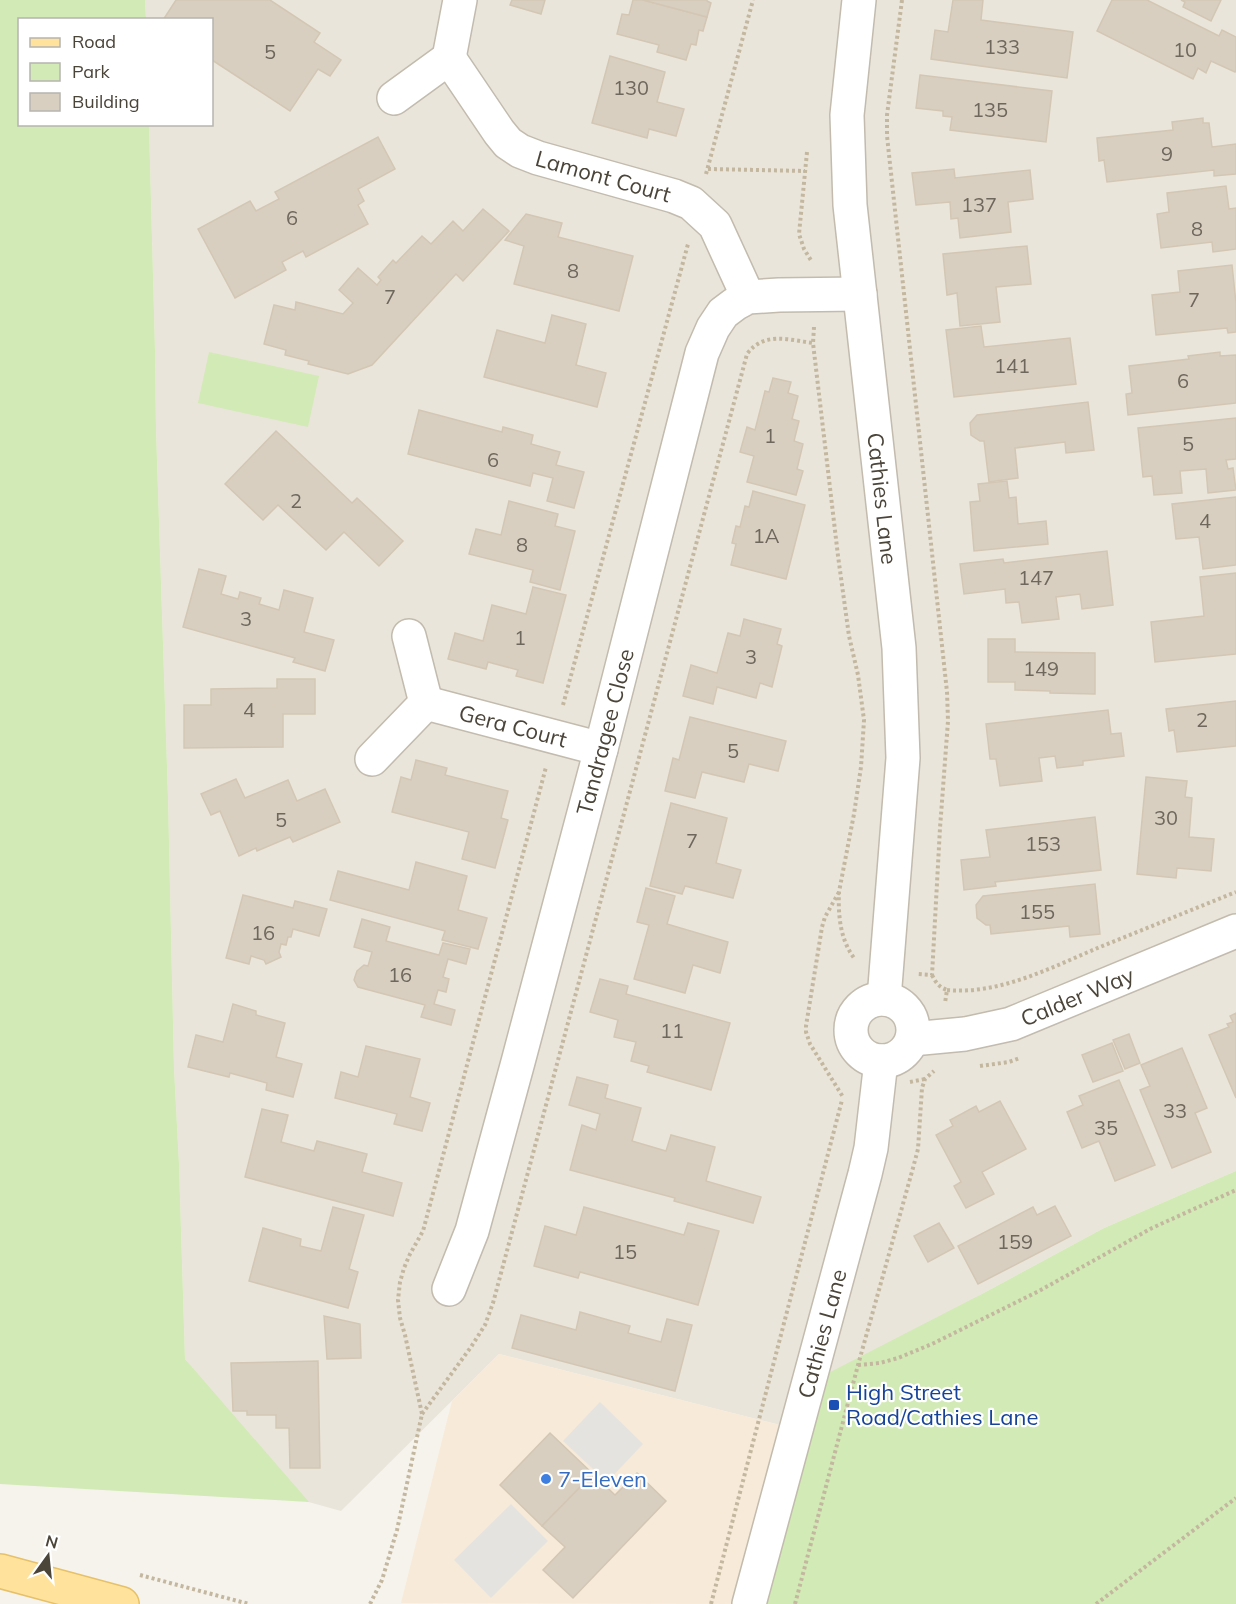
<svg xmlns="http://www.w3.org/2000/svg" width="1236" height="1604" font-family="Mulish,sans-serif">
<style>
.residential{fill:#eae5da}
.commercial{fill:#f7ead8}
.green{fill:#d2eab5}
.parking{fill:#e5e3e0}
.building{fill:#d8cfc1;stroke:#d3c7b4;stroke-width:1.5}
.lines{fill:none;stroke-linecap:round;stroke-linejoin:round}
.minor-casing{stroke:#c2bbae;stroke-width:36}
.major-casing{stroke:#e6c16a;stroke-width:36}
.path{stroke:#c4b79f;stroke-width:4;stroke-dasharray:3 3;stroke-linecap:butt}
.minor{stroke:#fff;stroke-width:33}
.major{stroke:#ffe39c;stroke-width:33}
.transit-dot{fill:#1a4fb4;stroke:#fff;stroke-width:2}
.shop-dot{fill:#3f7fe0;stroke:#fff;stroke-width:2}
.labels{text-anchor:middle;dominant-baseline:central;stroke-width:4.5;stroke-linejoin:round;paint-order:stroke}
.number-label{font-size:20px;fill:#6e675b}
.street-label{font-size:22px;fill:#4b4439;stroke:#fff}
.transit-label{font-size:22px;fill:#164399;stroke:#fff;text-anchor:start}
.shop-label{font-size:22px;fill:#366cbe;stroke:#fff;text-anchor:start}
</style>
<rect width="100%" height="100%" fill="#f6f3ec"/>
<!-- residential -->
<polygon class="residential" points="145,0 1236,0 1236,1171 1104,1228 980,1295 796,1429 499,1354 341,1511 294,1498 185,1359 179,1164 174,1068 168,797 156,429 155,350 149,125 212,124 212,20 146,19"/>
<!-- commercial -->
<polygon class="commercial" points="499,1354 796,1429 749,1604 401,1603 452,1401"/>
<!-- green -->
<g class="green">
<polygon points="0,0 145,0 146,19 20,20 20,124 149,125 155,350 156,429 168,797 174,1068 179,1164 185,1359 309,1502 0,1484"/>
<polygon points="209,352 319,376 308,427 198,403"/>
<polygon points="1236,1171 1236,1604 749,1604 809,1383 980,1295 1104,1228"/>
</g>
<!-- parking -->
<g class="parking">
<polygon points="600,1402 643,1444 607,1482 563,1441"/>
<polygon points="511,1504 548,1541 491,1598 454,1560"/>
</g>
<!-- building -->
<g class="building">
<polygon points="176,0 270,0 320,33 314,42 341,60 330,76 318,69 290,111 212,60 212,20 163,20"/>
<polygon points="512,0 545,0 541,14 510,5"/>
<polygon points="633,0 643,0 707,17 703,31 699,30 696,45 691,44 686,60 657,52 659,45 617,34 622,14 629,15"/>
<polygon points="643,0 707,0 707,1 711,3 707,17"/>
<polygon points="953,0 983,0 981,20 1073,32 1067,78 931,59 935,30 948,32"/>
<polygon points="1112,0 1147,0 1219,36 1222,30 1236,37 1236,70 1235,72 1211,61 1206,73 1198,68 1193,79 1097,31"/>
<polygon points="1181,0 1221,0 1211,21 1183,7 1185,2"/>
<polygon points="610,56 665,72 657,102 684,109 676,136 649,129 647,138 592,123"/>
<polygon points="920,75 1052,91 1046,142 950,130 952,117 943,116 943,111 916,108"/>
<polygon points="1203,118 1203,123 1209,123 1212,147 1236,144 1236,174 1214,176 1214,170 1107,182 1104,160 1099,161 1097,138 1173,130 1172,122"/>
<polygon points="378,137 395,169 358,189 364,201 358,205 368,224 306,257 303,251 282,262 286,270 235,298 198,229 250,201 256,211 279,199 275,192"/>
<polygon points="954,169 955,178 1030,170 1033,199 1008,202 1011,232 960,238 958,218 951,219 950,202 916,205 912,173"/>
<polygon points="1226,186 1229,209 1236,208 1236,249 1213,252 1212,242 1161,248 1157,214 1169,212 1167,193"/>
<polygon points="483,209 509,231 463,281 456,274 372,365 348,374 308,364 309,361 285,355 286,350 264,344 274,305 295,310 296,302 343,314 353,303 339,290 358,268 377,285 381,280 378,277 393,260 396,263 422,236 431,244 453,221 463,231"/>
<polygon points="526,214 562,223 558,237 633,256 619,311 514,284 524,246 505,240"/>
<polygon points="1027,246 1031,284 996,287 1000,322 960,326 957,293 947,295 943,254"/>
<polygon points="1232,265 1236,303 1236,332 1228,333 1227,328 1156,335 1152,295 1180,292 1178,271"/>
<polygon points="552,315 586,324 576,365 606,373 597,407 484,377 497,330 545,343"/>
<polygon points="981,326 984,347 1070,338 1076,384 954,397 946,330"/>
<polygon points="1220,352 1220,356 1236,355 1236,403 1128,415 1126,394 1132,393 1129,366 1189,359 1188,356"/>
<polygon points="773,378 791,382 788,393 798,396 792,419 799,421 794,441 803,444 797,469 803,471 796,495 747,482 754,456 740,452 747,427 755,430 765,391 769,392"/>
<polygon points="1088,402 1094,450 1066,453 1065,442 1015,448 1018,478 989,482 984,441 980,441 971,435 970,423 977,415"/>
<polygon points="419,410 502,432 503,427 533,435 531,444 560,452 556,465 584,472 574,508 547,501 553,478 533,473 530,486 408,454"/>
<polygon points="1236,418 1236,459 1226,460 1228,469 1233,468 1236,490 1208,493 1206,469 1180,471 1182,493 1154,495 1152,476 1143,477 1138,428"/>
<polygon points="276,431 352,503 357,498 403,541 379,566 344,532 326,550 278,505 263,520 225,484"/>
<polygon points="1007,481 1009,498 1016,497 1018,524 1046,521 1048,544 974,551 970,502 980,501 978,484"/>
<polygon points="753,491 805,505 786,579 731,565 736,544 732,543 736,526 740,527 745,506 749,507"/>
<polygon points="1236,497 1236,565 1203,569 1199,537 1176,539 1172,504"/>
<polygon points="509,501 558,514 555,526 575,531 560,590 530,582 533,570 469,554 476,529 501,535"/>
<polygon points="1107,551 1113,605 1082,609 1080,594 1056,597 1059,619 1022,623 1019,602 1006,603 1005,589 964,594 960,564 1003,559 1004,563"/>
<polygon points="199,569 226,576 221,594 238,599 240,592 261,598 259,604 279,610 284,590 313,598 304,632 334,640 325,671 293,662 295,658 183,627"/>
<polygon points="1236,573 1236,654 1155,662 1151,622 1204,616 1200,577"/>
<polygon points="533,587 566,595 543,683 516,676 518,670 488,662 486,669 448,659 455,633 483,641 492,605 526,614"/>
<polygon points="744,619 781,629 777,644 782,646 772,687 760,683 756,698 717,687 713,704 683,696 691,665 717,673 728,633 740,636"/>
<polygon points="988,639 1015,639 1015,652 1095,653 1095,694 1050,693 1050,691 1015,690 1015,682 988,682"/>
<polygon points="277,679 315,679 315,714 283,714 283,747 184,748 184,705 211,705 211,689 277,688"/>
<polygon points="1236,701 1236,746 1177,752 1174,730 1169,731 1166,709"/>
<polygon points="1108,710 1111,734 1121,733 1124,756 1083,761 1083,765 1057,768 1055,756 1039,758 1042,781 1000,786 996,759 990,759 986,724"/>
<polygon points="690,717 786,741 778,771 749,764 744,782 702,772 695,798 665,791 673,758 679,760"/>
<polygon points="416,760 447,768 445,775 508,791 501,818 508,820 495,868 462,859 469,832 392,812 401,777 411,780"/>
<polygon points="1146,777 1187,781 1185,797 1192,798 1189,837 1214,839 1211,871 1177,868 1176,878 1137,874"/>
<polygon points="236,779 245,798 288,780 297,801 325,789 340,822 293,842 290,837 257,851 256,848 239,856 220,811 211,815 201,794"/>
<polygon points="671,803 727,818 716,863 741,870 733,898 685,886 682,894 650,886"/>
<polygon points="1095,817 1101,870 995,882 996,886 964,890 961,860 990,857 986,830"/>
<polygon points="416,862 467,876 458,910 487,918 478,949 442,940 445,931 330,900 338,871 409,890"/>
<polygon points="1095,884 1100,934 1070,937 1069,926 991,934 990,925 986,925 977,918 976,905 983,896"/>
<polygon points="646,888 675,896 667,924 728,942 720,973 693,965 685,993 634,979 649,925 637,922"/>
<polygon points="243,895 293,908 295,901 327,909 319,936 293,929 291,937 288,937 286,945 281,944 279,952 281,957 266,964 264,960 251,956 249,964 226,958"/>
<polygon points="362,919 390,927 386,941 439,955 443,943 470,949 466,964 448,959 443,977 449,979 446,992 438,990 434,1004 455,1010 451,1025 421,1017 425,1005 358,987 354,980 357,971 364,965 368,966 372,952 354,947"/>
<polygon points="600,979 628,986 626,994 730,1023 711,1090 647,1072 649,1066 631,1061 636,1042 614,1037 618,1020 590,1012"/>
<polygon points="233,1004 256,1011 256,1015 285,1023 276,1057 302,1064 293,1097 266,1090 267,1083 230,1073 229,1077 188,1067 196,1035 223,1042"/>
<polygon points="1236,1013 1236,1098 1209,1035 1229,1027 1227,1024 1233,1022 1230,1016"/>
<polygon points="1129,1034 1140,1063 1125,1069 1113,1040"/>
<polygon points="1112,1043 1123,1071 1093,1082 1082,1055"/>
<polygon points="366,1046 420,1059 410,1097 430,1103 422,1131 394,1124 397,1114 335,1098 341,1072 358,1077"/>
<polygon points="1182,1048 1207,1108 1195,1113 1211,1152 1172,1168 1140,1090 1150,1086 1141,1065"/>
<polygon points="577,1077 608,1085 605,1098 641,1108 632,1141 666,1151 671,1135 715,1147 706,1181 761,1197 753,1223 674,1201 675,1198 570,1170 582,1125 596,1130 600,1114 569,1105"/>
<polygon points="1119,1080 1155,1165 1115,1181 1099,1141 1082,1148 1067,1112 1083,1105 1079,1096"/>
<polygon points="1000,1101 1026,1149 982,1172 994,1194 966,1208 954,1186 961,1182 936,1135 953,1126 950,1120 976,1106 979,1112"/>
<polygon points="262,1109 288,1115 281,1142 314,1151 317,1141 367,1154 362,1172 402,1183 393,1216 245,1177"/>
<polygon points="1055,1206 1071,1236 978,1284 958,1246 1033,1207 1037,1215"/>
<polygon points="333,1207 364,1215 349,1269 358,1272 348,1308 249,1281 263,1228 301,1239 300,1246 321,1251"/>
<polygon points="584,1207 684,1235 688,1223 719,1231 698,1305 580,1272 578,1278 534,1266 545,1226 576,1235"/>
<polygon points="939,1223 954,1248 928,1262 914,1236"/>
<polygon points="580,1312 630,1326 628,1333 661,1342 667,1319 692,1325 675,1391 512,1348 521,1315 576,1330"/>
<polygon points="324,1316 360,1324 361,1358 327,1359"/>
<polygon points="318,1361 320,1468 290,1468 289,1428 276,1428 276,1415 247,1415 247,1411 233,1411 231,1363"/>
<polygon points="550,1433 593,1474 542,1526 500,1485"/>
<polygon points="637,1473 666,1501 573,1598 543,1570 565,1547 542,1526 593,1474 615,1495"/>
</g>
<g class="lines">
<defs>
<g id="minor">
<path id="s1" d="M859 0 847 115 850 205 899 648 903 758 884 999"/>
<polyline points="449,58 460,0"/>
<path id="s2" d="M394 98 449 58 499 132 508 143 520 151 538 158 674 196 691 203 715 225 748 297"/>
<path id="s3" d="M426 703 601 749"/>
<polyline points="372,759 426,703 409,636"/>
<circle cx="882" cy="1030" r="31"/>
<path id="s4" d="M912 1039 965 1034 1011 1024 1236 931"/>
<path id="s5" d="M449 1289 472 1231 518 1062 601 749 702 353 713 328 723 313 735 304 748 297 779 295 860 294"/>
<path id="s6" d="M749 1604 865 1174 871 1148 881 1061"/>
</g>
<polyline id="major" points="0,1571 122,1604"/>
</defs>
<!-- minor casing -->
<use href="#minor" class="minor-casing"/>
<!-- major casing -->
<use href="#major" class="major-casing"/>
<!-- path -->
<g class="path">
<polyline points="902,0 887,115 887,136 947,692 948,721 940,828 932,975 917,974"/>
<polyline points="807,152 799,234 804,249 812,262"/>
<polyline points="708,169 805,171"/>
<polyline points="706,174 753,0"/>
<path d="M814 327 813 343 838 556 849 636 858 675 864 720 861 767 854 814 839 892C838 915 840 939 854 958"/>
<polyline points="563,705 688,244"/>
<polyline points="839,892 825,917 822,927 806,1026 806,1032 810,1044 843,1097"/>
<path d="M932 975C936 983 939 987 947 990L945 1003"/>
<path d="M947 990C1000 995 1052 967 1100 947 1145 929 1191 910 1236 892"/>
<polyline points="980,1066 1009,1062 1020,1058"/>
<polyline points="910,1082 925,1079"/>
<polyline points="858,1365 880,1363 898,1358 932,1344 1039,1291 1152,1228 1236,1190"/>
<path d="M422 1414 471 1347 485 1325 493 1303 747 354C764 331 789 340 813 343"/>
<polyline points="140,1575 249,1604"/>
<polyline points="370,1604 382,1580 397,1530 422,1414 405,1335 400,1318 398,1300 400,1282 404,1268 410,1254 423,1231 546,767"/>
<polyline points="711,1604 842,1100"/>
<polyline points="795,1604 858,1365 913,1168 918,1149 922,1088 925,1079 934,1071"/>
<polyline points="1096,1604 1236,1498"/>
</g>
<!-- minor -->
<use href="#minor" class="minor"/>
<!-- major -->
<use href="#major" class="major"/>
</g>
<!-- markers -->
<rect class="transit-dot" x="828" y="1399" width="12" height="12" rx="3"/>
<circle class="shop-dot" cx="546" cy="1479" r="6"/>
<g class="labels">
<!-- number labels -->
<g class="number-label">
<text x="1002" y="46">133</text>
<text x="1185" y="49">10</text>
<text x="270" y="51">5</text>
<text x="631" y="87">130</text>
<text x="990" y="109">135</text>
<text x="1167" y="153">9</text>
<text x="979" y="204">137</text>
<text x="292" y="217">6</text>
<text x="1197" y="228">8</text>
<text x="573" y="270">8</text>
<text x="390" y="296">7</text>
<text x="1194" y="299">7</text>
<text x="1012" y="365">141</text>
<text x="1183" y="380">6</text>
<text x="770" y="435">1</text>
<text x="1188" y="443">5</text>
<text x="493" y="459">6</text>
<text x="296" y="500">2</text>
<text x="1205" y="520">4</text>
<text x="766" y="535">1A</text>
<text x="522" y="544">8</text>
<text x="1036" y="577">147</text>
<text x="246" y="618">3</text>
<text x="520" y="637">1</text>
<text x="751" y="656">3</text>
<text x="1041" y="668">149</text>
<text x="249" y="709">4</text>
<text x="1202" y="719">2</text>
<text x="733" y="750">5</text>
<text x="1166" y="817">30</text>
<text x="281" y="819">5</text>
<text x="692" y="840">7</text>
<text x="1043" y="843">153</text>
<text x="1037" y="911">155</text>
<text x="263" y="932">16</text>
<text x="400" y="974">16</text>
<text x="672" y="1030">11</text>
<text x="1175" y="1110">33</text>
<text x="1106" y="1127">35</text>
<text x="1015" y="1241">159</text>
<text x="625" y="1251">15</text>
</g>
<!-- street labels -->
<g class="street-label">
<text stroke="none"><textPath href="#s2" startOffset="273">Lamont Court</textPath></text>
<text stroke="none"><textPath href="#s1" startOffset="501">Cathies Lane</textPath></text>
<text stroke="none"><textPath href="#s3" startOffset="90">Gera Court</textPath></text>
<text stroke="none"><textPath href="#s5" startOffset="579">Tandragee Close</textPath></text>
<text stroke="none"><textPath href="#s4" startOffset="172">Calder Way</textPath></text>
<text stroke="none"><textPath href="#s6" startOffset="280">Cathies Lane</textPath></text>
</g>
<!-- transit labels -->
<g class="transit-label">
<text x="846" y="1392">High Street<tspan x="846" dy="25">Road/Cathies Lane</tspan></text>
</g>
<!-- shop labels -->
<g class="shop-label">
<text x="558" y="1479">7-Eleven</text>
</g>
</g>
<!-- legend -->
<rect x="18" y="18" width="195" height="108" fill="#ffffff" stroke="#b7b4b0" stroke-width="1.5"/>
<rect x="30" y="38" width="30" height="9" fill="#ffe39c" stroke="#b7b4b0" stroke-width="1.5"/>
<text x="72" y="48" font-size="18" fill="#4b4439">Road</text>
<rect x="30" y="63" width="30" height="18" fill="#d2eab5" stroke="#b7b4b0" stroke-width="1.5"/>
<text x="72" y="78" font-size="18" fill="#4b4439">Park</text>
<rect x="30" y="93" width="30" height="18" fill="#d8cfc1" stroke="#b7b4b0" stroke-width="1.5"/>
<text x="72" y="108" font-size="18" fill="#4b4439">Building</text>
<!-- north arrow -->
<g transform="translate(48 1556) rotate(15)" stroke="#ffffff" stroke-width="4.5" paint-order="stroke">
<path d="M0-4.5L10 22L0 15L-10 22Z" fill="#4b4439"/>
<text y="-9" font-size="16" font-weight="bold" text-anchor="middle" fill="#4b4439">N</text>
</g>
</svg>
